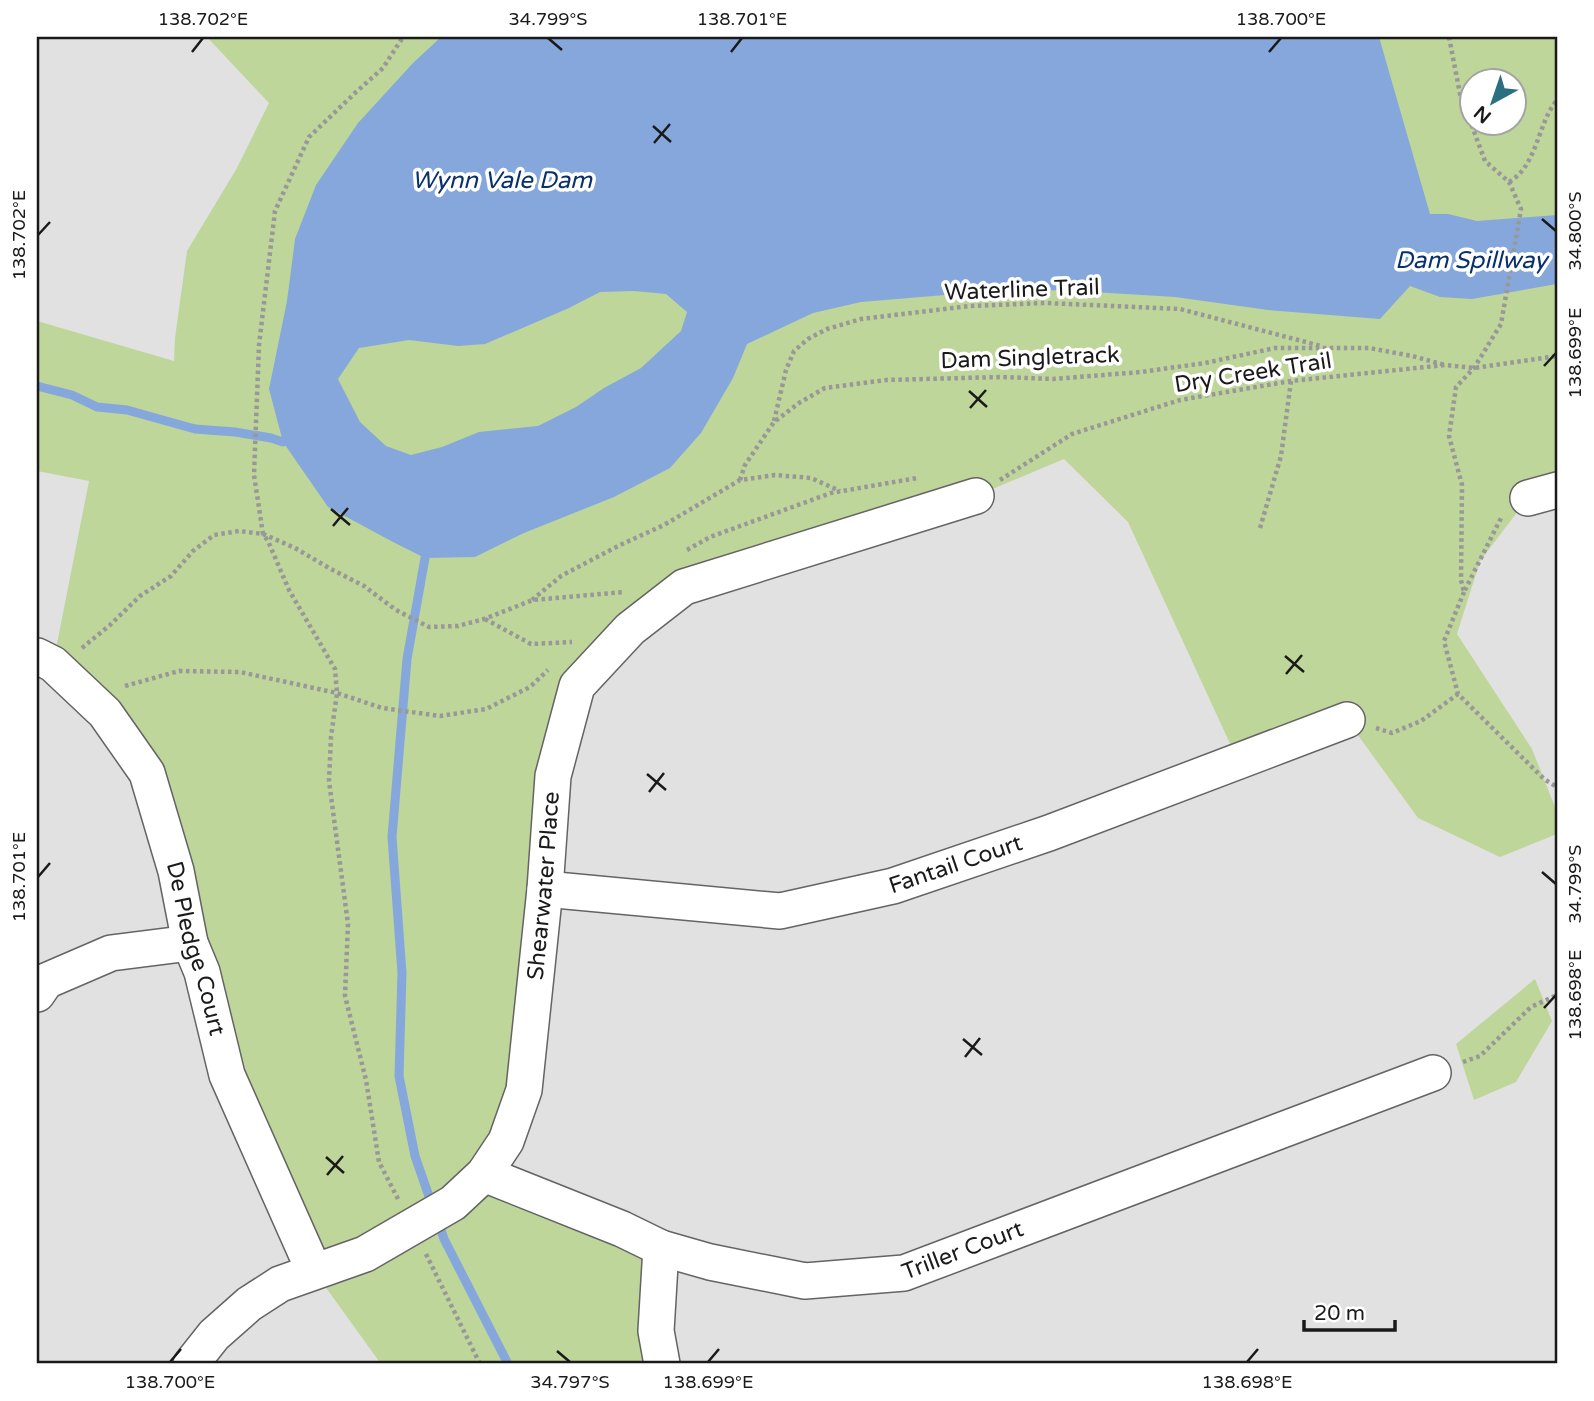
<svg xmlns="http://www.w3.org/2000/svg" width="1594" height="1401" font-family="'Varela Round',sans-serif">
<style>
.green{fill:#bed699;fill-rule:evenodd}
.water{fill:#86a7dc;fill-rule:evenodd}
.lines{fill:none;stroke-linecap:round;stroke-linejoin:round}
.stream{stroke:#86a7dc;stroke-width:9}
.street-casing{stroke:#646466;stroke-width:38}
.path{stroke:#989898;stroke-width:4.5;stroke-dasharray:3.5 3.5;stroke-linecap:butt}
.street{stroke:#fff;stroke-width:35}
.ticks{fill:none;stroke:#1a1a1a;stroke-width:2.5}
.labels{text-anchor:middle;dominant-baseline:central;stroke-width:7;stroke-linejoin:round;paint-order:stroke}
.street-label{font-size:23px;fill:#1a1a1a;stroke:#fff}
.water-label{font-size:24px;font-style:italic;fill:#09306e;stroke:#fff}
.neatline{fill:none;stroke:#1a1a1a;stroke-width:2.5}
.ticks-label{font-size:18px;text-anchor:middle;fill:#1a1a1a}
</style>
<rect width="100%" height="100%" fill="#e1e1e2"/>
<!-- green -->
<g class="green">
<path d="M207 37H1557V491L1528 498 1480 561 1457 634 1532 749 1557 812V834L1500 857 1418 818 1347 720 1238 761 1128 522 1064 459 976 496 684 587 577 686 524 1090 484 1174 661 1248 662 1364H381L314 1271 227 1075 147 773 53 664 89 481 37 471V321L174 361 175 338 187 251 237 168 269 103ZM1472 80H1514V122H1472Z"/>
<polygon points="1535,979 1552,1021 1516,1082 1474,1100 1456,1044"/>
</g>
<!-- water -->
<path class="water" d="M441 37H1379L1430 214H1448L1477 221 1557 215V284L1472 299 1440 297 1410 286 1380 319 1268 310 1175 297 1060 290 945 295 861 302 813 313 747 344 733 378 701 433 670 468 614 497 524 533 475 557 425 558 393 542 328 507 283 442 269 389 287 301 295 239 316 185 358 123 413 63ZM634 291 666 294 687 312 681 331 641 368 604 388 576 407 538 426 479 432 442 447 411 455 386 446 360 422 338 379 359 348 409 340 458 346 485 344 569 308 600 292Z"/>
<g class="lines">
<!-- stream -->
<g class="stream">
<polyline points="37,386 72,395 97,407 127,410 195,429 235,432 271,438 283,442"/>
<polyline points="425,558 407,659 392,837 402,973 399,1076 415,1156 433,1208"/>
<polyline points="438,1221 444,1239 508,1364"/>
</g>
<defs>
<g id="street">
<polyline points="1528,498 1557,490"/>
<path id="s1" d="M37 656 53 664 105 713 147 773 176 871 190 943 202 972 227 1075 314 1271"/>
<path id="s2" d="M545 889 780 911 893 886 1049 833 1347 720"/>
<polyline points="37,994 46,981 111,953 190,943"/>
<path id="s3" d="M484 1174 622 1229 661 1248 710 1262 805 1281 904 1273 1433 1073"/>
<polyline points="661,1248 656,1331 662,1364"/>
<path id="s4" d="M191 1364 214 1335 249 1304 280 1284 365 1254 453 1203 484 1174 506 1141 524 1090 545 889 553 776 577 686 630 629 684 587 976 496"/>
</g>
</defs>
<!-- street casing -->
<use href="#street" class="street-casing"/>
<!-- path -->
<g class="path">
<polyline points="1449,37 1460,94 1485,161 1509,182 1521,209 1501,324 1474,368 1456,387 1449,436 1462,485 1461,580 1464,592 1502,516"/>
<path d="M1509 182C1538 165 1537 124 1557 100"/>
<polyline points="774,421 786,370 794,351 808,339 827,329 861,319 970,306 1046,303 1180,309 1321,346"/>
<polyline points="740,480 745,465 774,422 799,403 825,388 886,380 1002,377 1053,379 1141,372 1205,363 1275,348 1369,348 1412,356 1445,365"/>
<polyline points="1000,480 1072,434 1180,400 1291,381 1445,365 1474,368 1557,356"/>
<polyline points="1260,528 1281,456 1291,381"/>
<polyline points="687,550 710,537 831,493 917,478"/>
<polyline points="1464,592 1444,641 1458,694 1544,779 1557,787"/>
<polyline points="532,600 561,576 618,546 664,525 740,480 775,475 811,478 840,491"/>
<polyline points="485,619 531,644 572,642"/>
<polyline points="82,648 110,625 140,596 171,576 193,551 214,535 239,531 263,534 295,548 329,568 364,586 396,610 429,627 458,626 484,619 533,600 624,592"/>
<polyline points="125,686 179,671 240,672 337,693 382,708 440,716 486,709 530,687 548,670"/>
<polyline points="1376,728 1392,733 1421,721 1458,694"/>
<polyline points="1463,1062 1480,1056 1531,1007 1557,995"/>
<polyline points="398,1199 379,1162 366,1080 345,996 348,924 329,781 331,737 337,693 335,669 289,590 268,541 263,534 254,475 259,345 275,211 309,137 355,93 383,68 403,37"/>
<polyline points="426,1254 480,1364"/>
</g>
<!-- street -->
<use href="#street" class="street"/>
</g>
<!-- ticks -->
<path class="ticks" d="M548 38 562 50M192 52 203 38M731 52 742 38M1269 52 1281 38M653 126 671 142M654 143 670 124M1542 219 1556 231M38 235 50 222M1544 366 1556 353M969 391 987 407M970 408 986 390M331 509 350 525M333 526 348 508M1285 656 1304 672M1286 674 1302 655M647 774 666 790M649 792 664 773M1542 872 1556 884M38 877 50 863M1544 1008 1556 995M963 1039 982 1055M965 1057 980 1038M326 1157 344 1173M327 1175 343 1156M557 1351 570 1362M170 1362 181 1349M708 1362 719 1349M1247 1362 1258 1349"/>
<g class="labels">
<!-- street labels -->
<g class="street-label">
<text transform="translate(1022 290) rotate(-2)">Waterline Trail</text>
<text transform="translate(1030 358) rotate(-2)">Dam Singletrack</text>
<text transform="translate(1253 373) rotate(-9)">Dry Creek Trail</text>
<text stroke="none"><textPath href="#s2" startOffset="418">Fantail Court</textPath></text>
<text stroke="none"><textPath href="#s4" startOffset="654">Shearwater Place</textPath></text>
<text stroke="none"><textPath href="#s1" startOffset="345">De Pledge Court</textPath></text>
<text stroke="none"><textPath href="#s3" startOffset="502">Triller Court</textPath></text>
</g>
<!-- water labels -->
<g class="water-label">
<text x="502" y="180">Wynn Vale Dam</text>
<text x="1471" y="260">Dam Spillway</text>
</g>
</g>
<!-- border -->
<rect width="1594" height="1401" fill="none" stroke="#ffffff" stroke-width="77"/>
<!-- north arrow -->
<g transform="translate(1493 102) rotate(220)"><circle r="33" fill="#ffffff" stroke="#a3a3a3" stroke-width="2"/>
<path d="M0-5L12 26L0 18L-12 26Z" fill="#2c6f81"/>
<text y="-10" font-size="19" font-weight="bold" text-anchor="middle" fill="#1a1a1a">N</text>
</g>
<!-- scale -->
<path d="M1304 1320v10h91v-10" fill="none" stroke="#1a1a1a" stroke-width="3.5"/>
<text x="1314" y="1320" font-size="21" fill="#1a1a1a" stroke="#ffffff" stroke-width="5" paint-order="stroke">20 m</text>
<rect x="38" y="38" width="1518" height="1324" class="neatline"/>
<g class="ticks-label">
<text x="203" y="25">138.702°E</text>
<text x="548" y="25">34.799°S</text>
<text x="742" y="25">138.701°E</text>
<text x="1281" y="25">138.700°E</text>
<text transform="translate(1575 231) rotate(-90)" y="6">34.800°S</text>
<text transform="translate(19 235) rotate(-90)" y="6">138.702°E</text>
<text transform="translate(1575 353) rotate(-90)" y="6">138.699°E</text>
<text transform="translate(19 877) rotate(-90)" y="6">138.701°E</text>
<text transform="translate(1575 884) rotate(-90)" y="6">34.799°S</text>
<text transform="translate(1575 995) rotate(-90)" y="6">138.698°E</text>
<text x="170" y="1388">138.700°E</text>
<text x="570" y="1388">34.797°S</text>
<text x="708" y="1388">138.699°E</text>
<text x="1247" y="1388">138.698°E</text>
</g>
</svg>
